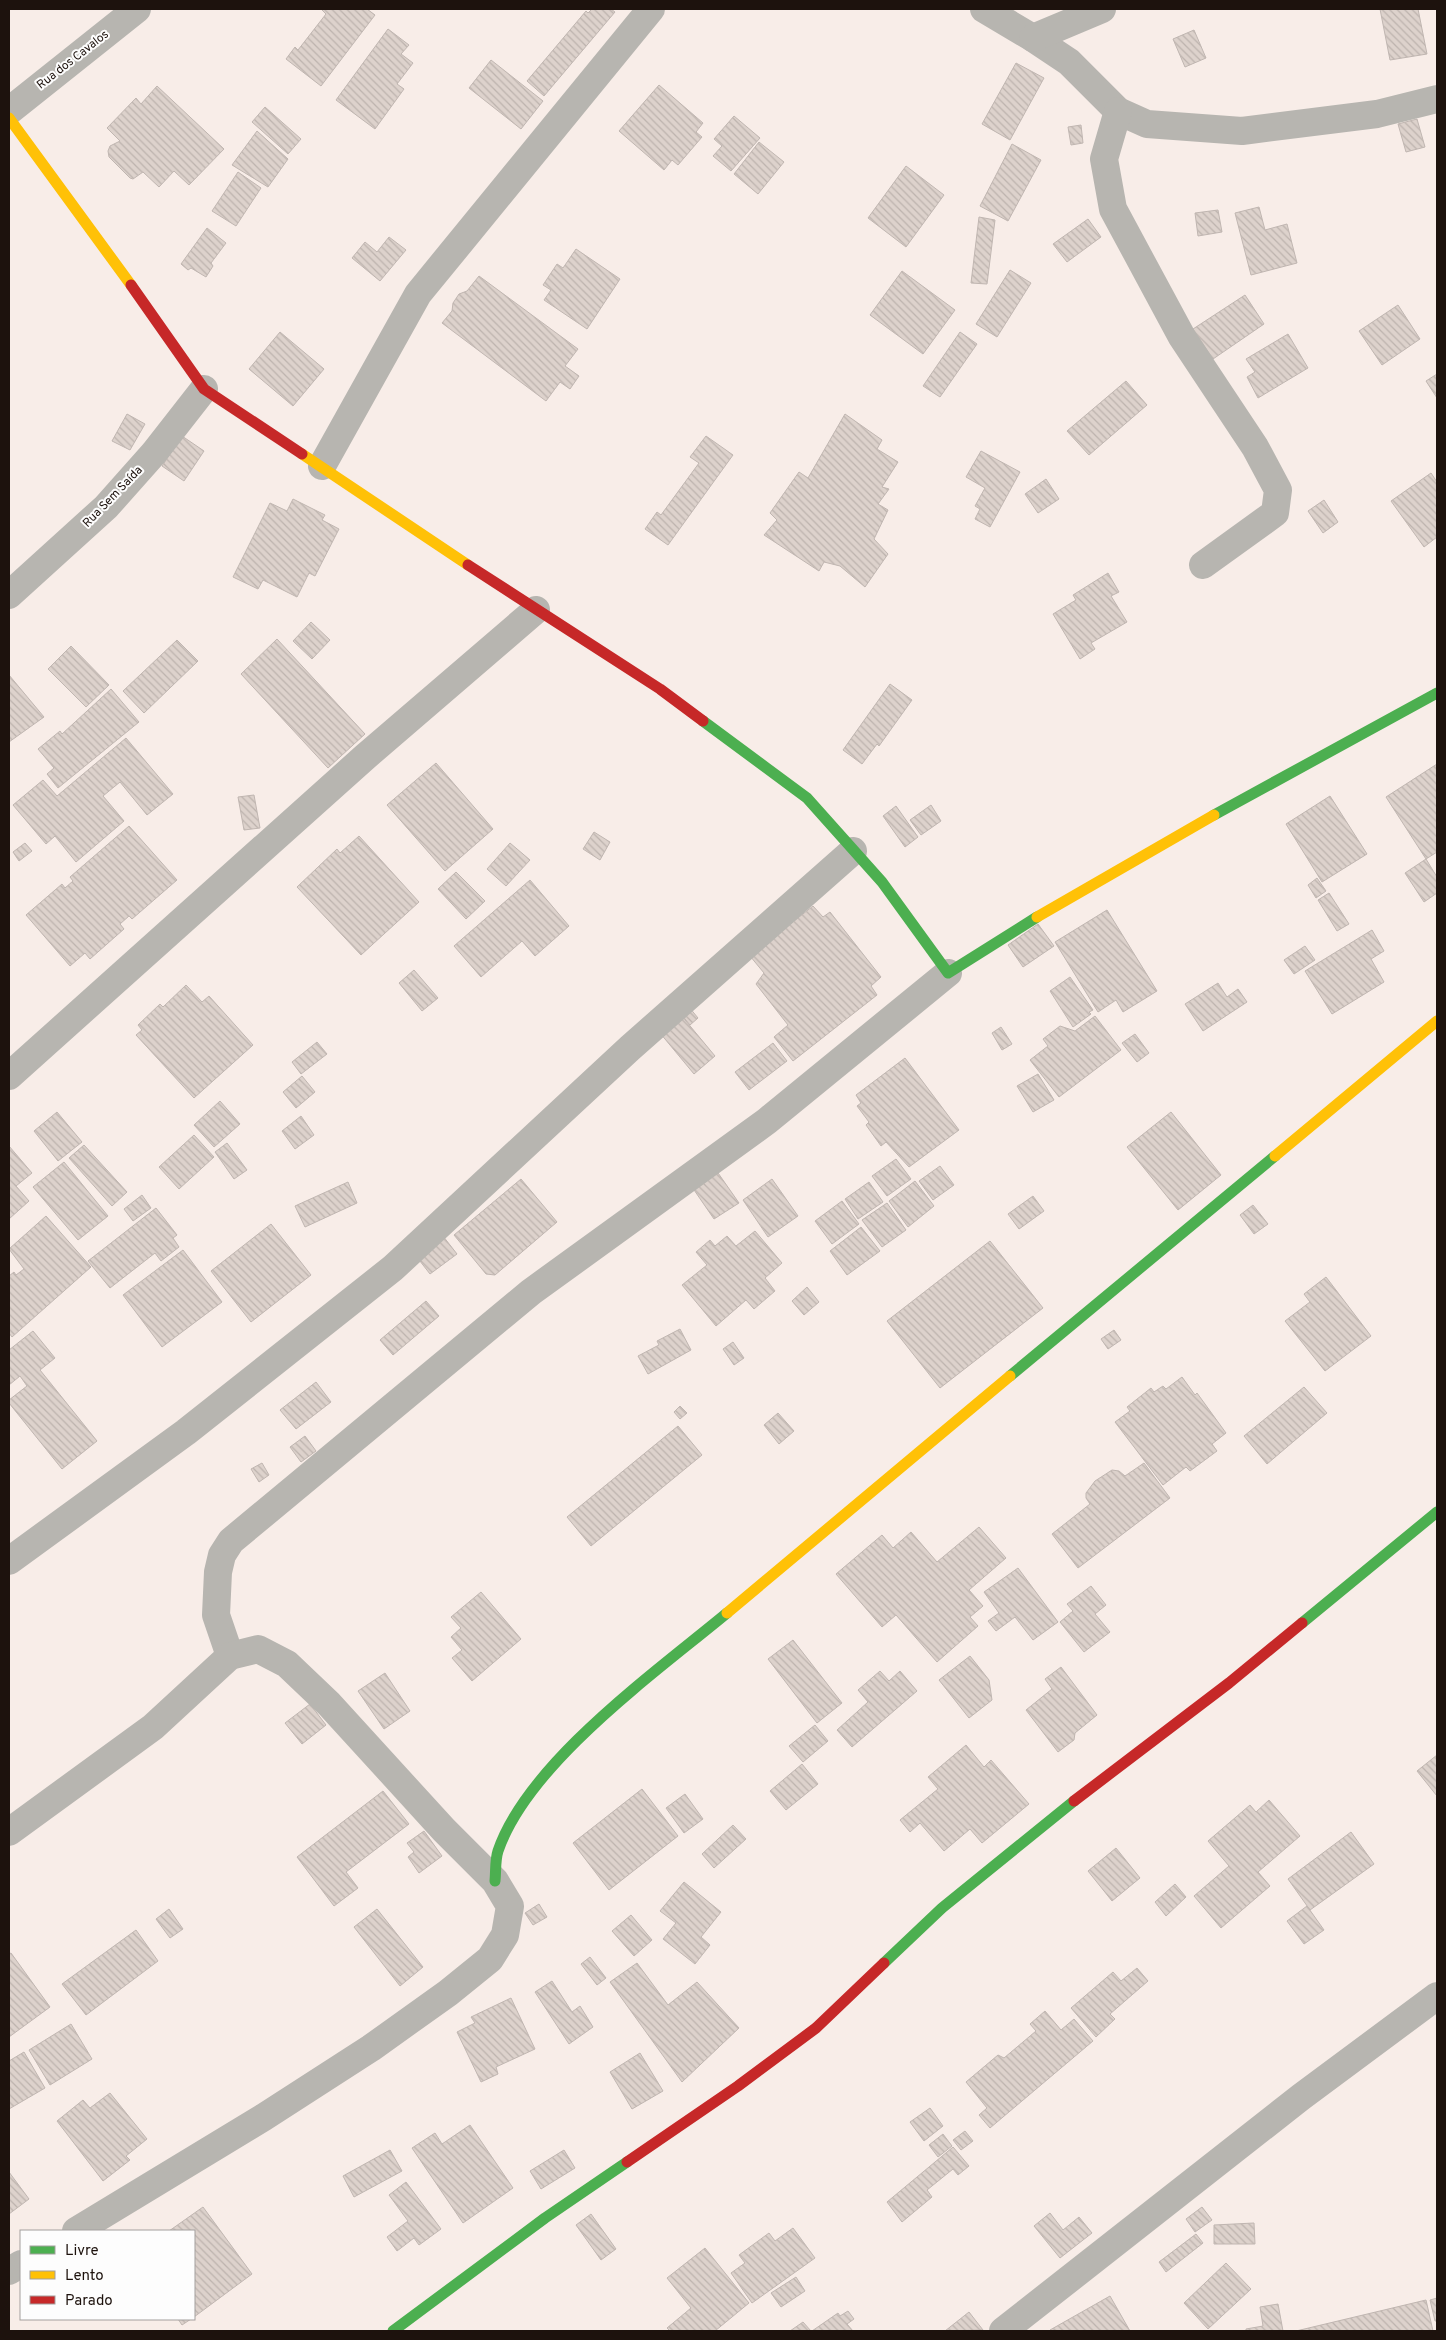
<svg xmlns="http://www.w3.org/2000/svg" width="1446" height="2340" font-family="Overpass,sans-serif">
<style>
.building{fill:url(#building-back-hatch);stroke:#c0b6b1}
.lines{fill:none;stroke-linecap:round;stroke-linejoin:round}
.street{stroke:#b7b5b0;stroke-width:28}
.fast{stroke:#4caf50;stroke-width:11}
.slow{stroke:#ffc107;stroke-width:11}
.jam{stroke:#c62828;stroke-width:11}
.labels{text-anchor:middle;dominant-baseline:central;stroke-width:4;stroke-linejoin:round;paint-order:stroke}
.street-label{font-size:12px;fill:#1d120d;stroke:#fdfdfd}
</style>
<defs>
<pattern id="building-back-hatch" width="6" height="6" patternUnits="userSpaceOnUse" patternTransform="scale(1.25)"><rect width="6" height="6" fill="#ddd2cc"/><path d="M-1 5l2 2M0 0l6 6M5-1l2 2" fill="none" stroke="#bdb3ae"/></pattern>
</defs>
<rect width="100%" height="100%" fill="#f8ede8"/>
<!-- building -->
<g class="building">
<polygon points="367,9 375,15 321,86 286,59 295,47 298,50 326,14 321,9"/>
<polygon points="592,9 611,9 615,12 544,96 527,81 586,11 588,13"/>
<polygon points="1380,9 1418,9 1427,54 1390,60"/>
<polygon points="388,29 409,45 401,54 413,63 397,84 404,89 375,129 336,100"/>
<polygon points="1194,30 1206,58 1185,67 1173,39"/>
<polygon points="491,60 543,101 521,129 469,88"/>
<polygon points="1016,63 1044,78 1010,140 982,124"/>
<polygon points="659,85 703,123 696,132 702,137 678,165 672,160 664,170 619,131"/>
<polygon points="157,86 224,149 189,185 174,171 159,187 143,172 133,179 130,178 109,157 108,151 110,146 120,141 107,128 136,98 141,104"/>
<polygon points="265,107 301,139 288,154 252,122"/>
<polygon points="734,116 760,138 731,171 713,156 722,146 714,139"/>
<polygon points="1417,119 1425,147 1406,152 1398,124"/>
<polygon points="1081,125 1083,143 1071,145 1068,127"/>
<polygon points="257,131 288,159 268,187 232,165"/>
<polygon points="759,142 784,162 758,194 734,174"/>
<polygon points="1012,144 1041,160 1008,221 980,206"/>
<polygon points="906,166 944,195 906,247 868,218"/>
<polygon points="238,172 261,188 236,226 212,211"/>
<polygon points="1259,207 1265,230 1287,224 1297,263 1251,275 1235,213"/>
<polygon points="1218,210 1222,232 1198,236 1195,213"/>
<polygon points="979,217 995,220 987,284 971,283"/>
<polygon points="1088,219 1101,237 1067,262 1053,244"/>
<polygon points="207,228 226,243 211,263 213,266 206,277 191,268 188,270 181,264"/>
<polygon points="389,237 406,250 380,281 352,258 365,242 377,252"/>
<polygon points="576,249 620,279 587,329 544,300 551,290 543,285 557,264 563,268"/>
<polygon points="1010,270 1031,283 997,337 976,324"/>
<polygon points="902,271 955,310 923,354 870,315"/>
<polygon points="479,276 578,349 565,366 579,376 570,389 560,382 546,401 442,323 452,311 453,303 459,294 467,291"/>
<polygon points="1245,295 1264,324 1213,359 1193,329"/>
<polygon points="1398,305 1420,339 1382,365 1359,331"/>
<polygon points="280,332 324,369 293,406 249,369"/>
<polygon points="960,332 977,344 940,397 923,386"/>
<polygon points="1288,334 1308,368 1258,398 1247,377 1255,372 1246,359"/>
<polygon points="1437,374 1437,398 1426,381"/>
<polygon points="1126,381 1147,405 1089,455 1067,431"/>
<polygon points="127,414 145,424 130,450 112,441"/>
<polygon points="845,414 882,440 877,449 898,462 882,487 889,489 878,504 888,510 874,539 888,554 865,587 840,566 824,562 819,571 764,535 777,520 770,513 799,472 808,478"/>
<polygon points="182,436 204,451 184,481 162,466"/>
<polygon points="706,436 733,455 668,545 645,529 657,512 661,515 699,463 690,457"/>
<polygon points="981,451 1020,472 990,527 975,519 980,509 975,506 985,488 966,477"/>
<polygon points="1431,473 1437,482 1437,537 1424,547 1391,501"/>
<polygon points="1046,479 1059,499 1038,513 1025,494"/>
<polygon points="293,499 325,515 322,520 339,529 315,576 309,573 297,597 263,580 258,589 233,577 270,503 287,511"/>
<polygon points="1324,500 1338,522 1323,533 1308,511"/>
<polygon points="1108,573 1119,592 1111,596 1127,622 1091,643 1095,649 1080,659 1053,614 1076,600 1073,595"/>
<polygon points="311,622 330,640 312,659 293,641"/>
<polygon points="277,639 365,734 328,768 241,674"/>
<polygon points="177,640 198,661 144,713 123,691"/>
<polygon points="71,646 109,685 86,707 48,669"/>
<polygon points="9,675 44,717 9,742"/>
<polygon points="890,684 912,700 879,746 877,744 862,764 843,750"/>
<polygon points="111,689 139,722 58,788 47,774 54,768 38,749 60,731 62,734"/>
<polygon points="126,738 173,794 147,815 120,782 103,796 124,821 76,862 55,836 46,844 13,805 43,780 57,796"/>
<polygon points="436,763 493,829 445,871 387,805"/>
<polygon points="1437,764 1437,852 1426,859 1386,797"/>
<polygon points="254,795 260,828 244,830 238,797"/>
<polygon points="1330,796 1367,854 1322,882 1286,824"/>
<polygon points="931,805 941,821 921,835 910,820"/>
<polygon points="896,806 918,837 905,847 883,816"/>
<polygon points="129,826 177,880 132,919 129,916 120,924 124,929 90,959 85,953 70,966 26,915 62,884 65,888 73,881 70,877"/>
<polygon points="594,832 610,842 600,860 583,849"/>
<polygon points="359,836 419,902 361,955 297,887 337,849 340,853"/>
<polygon points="25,843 32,851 19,861 13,852"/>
<polygon points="510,843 530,860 506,886 487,869"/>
<polygon points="1426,859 1437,877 1437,893 1424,902 1405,873"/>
<polygon points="456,872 485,901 466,919 438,889"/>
<polygon points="1317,878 1326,891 1316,898 1308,885"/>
<polygon points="530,880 569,926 535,956 522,941 481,977 454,946"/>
<polygon points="1329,893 1349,924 1337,931 1318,900"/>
<polygon points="813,906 823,917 830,912 881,977 871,986 877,995 793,1061 774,1037 788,1025 756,984 764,973 750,956"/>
<polygon points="1107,910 1157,991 1123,1012 1116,1000 1098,1012 1055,942"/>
<polygon points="1038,924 1054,946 1023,967 1008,945"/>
<polygon points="1372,930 1384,951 1371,959 1384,982 1332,1014 1305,971"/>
<polygon points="1305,946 1315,960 1294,974 1284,960"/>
<polygon points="414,970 438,998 422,1011 399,983"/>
<polygon points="1070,977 1093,1010 1089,1012 1091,1014 1073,1027 1050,991"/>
<polygon points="1218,983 1227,997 1238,989 1247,1002 1203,1031 1185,1004"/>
<polygon points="186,985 202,1002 209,996 253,1045 194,1098 136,1035 142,1030 138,1025 160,1004 163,1007"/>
<polygon points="689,1007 698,1018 690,1025 681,1014"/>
<polygon points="681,1015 715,1056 694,1074 660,1033"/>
<polygon points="1095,1016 1121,1050 1059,1097 1030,1060 1048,1046 1043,1039 1060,1026 1075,1031"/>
<polygon points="1001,1027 1012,1044 1002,1050 992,1033"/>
<polygon points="1135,1034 1149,1053 1137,1062 1122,1043"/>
<polygon points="317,1042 327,1054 301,1074 292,1062"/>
<polygon points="773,1043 787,1061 749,1090 735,1072"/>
<polygon points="905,1058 959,1130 909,1167 886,1142 881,1146 866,1125 869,1122 857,1106 861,1103 856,1095"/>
<polygon points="1038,1074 1054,1100 1033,1112 1017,1086"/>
<polygon points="302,1076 315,1092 296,1108 283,1092"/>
<polygon points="220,1101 240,1124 214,1147 194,1125"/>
<polygon points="57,1112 82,1142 58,1161 34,1131"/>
<polygon points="1171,1112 1221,1175 1178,1210 1127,1147"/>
<polygon points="301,1116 314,1135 295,1149 282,1131"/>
<polygon points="194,1135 214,1157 179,1189 159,1167"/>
<polygon points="227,1143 247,1170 234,1179 215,1152"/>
<polygon points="84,1145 127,1192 112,1206 69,1158"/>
<polygon points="9,1146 32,1173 16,1186 29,1201 9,1219"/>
<polygon points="896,1159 911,1179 887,1196 872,1176"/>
<polygon points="64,1162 108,1216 78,1240 33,1187"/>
<polygon points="940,1166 954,1185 933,1200 919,1181"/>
<polygon points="716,1170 739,1203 714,1219 692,1187"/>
<polygon points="521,1179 557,1222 495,1275 486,1274 454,1235"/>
<polygon points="772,1179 798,1216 768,1237 743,1200"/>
<polygon points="915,1181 934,1206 908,1227 889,1201"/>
<polygon points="348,1182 357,1203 305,1227 295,1206"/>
<polygon points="869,1182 883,1202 858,1219 845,1199"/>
<polygon points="142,1195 151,1208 133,1221 124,1209"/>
<polygon points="1033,1196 1044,1211 1019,1229 1008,1214"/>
<polygon points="842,1201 859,1224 832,1244 815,1221"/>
<polygon points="887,1203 906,1230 882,1247 862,1220"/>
<polygon points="1253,1205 1268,1224 1254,1234 1240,1215"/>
<polygon points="156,1208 177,1235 173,1238 179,1247 161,1261 155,1253 110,1288 88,1261"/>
<polygon points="46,1216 91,1267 12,1337 9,1333 9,1276 14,1272 16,1275 24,1269 9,1249"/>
<polygon points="271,1224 311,1275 251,1322 211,1271"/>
<polygon points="861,1227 880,1251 847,1275 830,1251"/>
<polygon points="755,1231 782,1263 765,1278 775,1291 754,1309 746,1300 716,1326 682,1285 707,1265 696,1252 710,1240 715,1246 727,1236 736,1246"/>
<polygon points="443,1236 457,1254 430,1274 416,1256"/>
<polygon points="990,1241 1043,1308 940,1388 887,1321"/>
<polygon points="183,1250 222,1302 162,1347 123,1295"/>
<polygon points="1326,1277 1371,1336 1325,1371 1285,1321 1310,1302 1304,1294"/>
<polygon points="807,1287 819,1302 804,1315 792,1301"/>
<polygon points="426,1301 439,1316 393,1355 380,1340"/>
<polygon points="680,1329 691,1350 648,1374 638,1356 659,1345 657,1341"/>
<polygon points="1114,1330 1121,1340 1108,1349 1101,1339"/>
<polygon points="33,1331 55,1358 40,1370 97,1441 62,1469 9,1403 9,1400 27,1386 20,1376 9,1385 9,1350"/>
<polygon points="733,1342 744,1358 734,1365 723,1349"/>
<polygon points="1182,1377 1195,1395 1197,1393 1226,1433 1212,1444 1217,1451 1190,1471 1186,1467 1163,1485 1115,1422 1130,1411 1127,1407 1151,1388 1154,1392 1163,1386 1166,1389"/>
<polygon points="316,1382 331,1402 296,1429 280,1410"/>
<polygon points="1304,1387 1327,1413 1267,1464 1244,1436"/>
<polygon points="680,1406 687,1413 680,1419 674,1412"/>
<polygon points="778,1413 794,1431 779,1444 764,1425"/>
<polygon points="678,1426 702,1455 591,1546 567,1517"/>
<polygon points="305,1436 316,1451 301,1462 290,1447"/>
<polygon points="262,1463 269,1475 259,1482 251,1469"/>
<polygon points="1144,1463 1170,1498 1078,1568 1052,1534 1090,1504 1086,1498 1086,1493 1095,1481 1112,1470 1119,1471 1125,1476"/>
<polygon points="979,1527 1006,1558 969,1590 983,1606 970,1617 978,1626 937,1662 896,1615 882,1627 836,1574 882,1535 893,1548 911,1532 937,1562"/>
<polygon points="1018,1568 1058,1622 1033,1640 1015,1617 996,1631 988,1621 999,1613 984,1592"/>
<polygon points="1091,1586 1106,1605 1095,1614 1110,1632 1084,1652 1060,1622 1073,1611 1067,1604"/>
<polygon points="481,1592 521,1639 472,1681 452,1658 462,1650 451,1637 461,1628 451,1617"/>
<polygon points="793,1640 842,1703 817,1723 768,1659"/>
<polygon points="970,1656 989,1680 992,1700 969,1718 939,1680"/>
<polygon points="1061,1667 1097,1715 1075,1733 1074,1740 1058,1752 1026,1710 1052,1689 1045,1679"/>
<polygon points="880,1671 889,1681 900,1671 917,1691 852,1747 837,1730 868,1702 858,1690"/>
<polygon points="385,1673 410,1711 384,1729 358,1691"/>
<polygon points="310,1704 326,1725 302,1744 285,1723"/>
<polygon points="815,1725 828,1741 803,1762 789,1746"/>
<polygon points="966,1745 984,1767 991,1760 1029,1804 982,1843 970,1829 944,1851 920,1823 910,1832 900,1820 938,1789 928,1777"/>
<polygon points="1437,1755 1437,1796 1417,1771"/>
<polygon points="802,1764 818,1784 786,1810 770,1791"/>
<polygon points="642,1789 678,1836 609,1890 573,1843"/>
<polygon points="383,1791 409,1824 346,1872 358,1888 334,1906 297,1857"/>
<polygon points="685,1794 703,1819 684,1833 666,1808"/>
<polygon points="1269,1800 1300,1836 1258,1872 1270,1886 1221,1928 1194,1896 1229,1866 1208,1841 1250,1805 1256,1812"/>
<polygon points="733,1825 746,1839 714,1868 702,1854"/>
<polygon points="424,1831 442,1856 419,1873 408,1857 414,1852 407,1843"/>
<polygon points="1351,1832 1374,1864 1310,1910 1288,1879"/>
<polygon points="1116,1848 1140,1878 1112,1901 1088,1871"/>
<polygon points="684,1882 721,1912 701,1937 710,1945 695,1964 663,1939 676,1923 660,1911"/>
<polygon points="1175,1884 1186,1897 1166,1916 1155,1902"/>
<polygon points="539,1904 547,1917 533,1925 525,1913"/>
<polygon points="1307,1906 1324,1930 1304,1944 1287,1921"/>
<polygon points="169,1909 183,1929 170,1938 156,1919"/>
<polygon points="377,1909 423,1967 400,1986 354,1927"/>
<polygon points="631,1915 652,1940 634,1956 612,1931"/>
<polygon points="136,1930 158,1961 86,2015 62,1984"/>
<polygon points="11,1953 50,2007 9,2037 9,1954"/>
<polygon points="590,1957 606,1978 597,1985 581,1964"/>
<polygon points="637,1963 668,2005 697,1982 739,2028 682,2082 610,1982"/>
<polygon points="1137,1968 1148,1981 1110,2014 1115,2019 1096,2037 1071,2008 1113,1972 1121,1981"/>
<polygon points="552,1981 572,2012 580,2006 593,2027 569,2044 535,1992"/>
<polygon points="511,1998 535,2049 496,2067 498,2074 481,2082 457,2032 475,2023 471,2017"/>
<polygon points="1045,2011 1061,2030 1074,2019 1093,2041 990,2128 979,2115 987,2108 966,2082 998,2055 1004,2058 1036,2031 1030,2024"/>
<polygon points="71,2024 92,2059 50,2085 29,2050"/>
<polygon points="24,2052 45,2088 9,2109 9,2061"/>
<polygon points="640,2053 663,2091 632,2109 610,2072"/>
<polygon points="110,2093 147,2139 126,2156 130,2160 103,2181 57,2121 83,2100 90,2108"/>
<polygon points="930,2108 943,2126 924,2141 910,2122"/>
<polygon points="470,2125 513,2188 463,2223 412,2148 435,2133 442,2144"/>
<polygon points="965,2131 973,2141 961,2150 953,2140"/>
<polygon points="943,2134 952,2146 938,2157 929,2145"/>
<polygon points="953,2147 969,2166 958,2175 953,2169 927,2190 932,2197 902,2222 887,2202"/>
<polygon points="390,2150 402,2171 354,2197 343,2176"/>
<polygon points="564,2150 575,2168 541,2189 530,2171"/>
<polygon points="9,2172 29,2199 9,2214"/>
<polygon points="406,2182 441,2229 419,2245 414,2238 397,2251 387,2237 408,2221 389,2195"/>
<polygon points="203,2207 252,2274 194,2317 194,2231 169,2231"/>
<polygon points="1202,2207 1212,2220 1195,2232 1186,2219"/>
<polygon points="1050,2213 1063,2230 1079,2217 1092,2233 1060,2258 1034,2226"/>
<polygon points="591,2214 616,2249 601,2260 576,2225"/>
<polygon points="1254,2223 1255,2244 1214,2244 1214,2225"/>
<polygon points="793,2228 815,2258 752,2303 731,2273 745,2263 739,2255 769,2233 775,2241"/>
<polygon points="1196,2234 1203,2243 1166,2272 1159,2262"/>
<polygon points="705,2248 749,2303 715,2331 670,2331 667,2328 691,2308 667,2278"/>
<polygon points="1226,2263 1251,2289 1208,2329 1184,2303"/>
<polygon points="796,2277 805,2291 781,2307 771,2293"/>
<polygon points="1110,2296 1130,2331 1051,2331 1050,2330"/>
<polygon points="1437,2298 1437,2321 1435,2321 1430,2300"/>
<polygon points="1426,2300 1433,2331 1296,2331"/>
<polygon points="1278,2304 1283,2331 1246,2331 1246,2329 1263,2326 1260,2307"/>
<polygon points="848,2311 854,2319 847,2324 853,2331 812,2331 838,2313 840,2316"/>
<polygon points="969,2312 983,2330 945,2331"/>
<polygon points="178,2319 191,2319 182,2325"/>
<polygon points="803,2322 811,2331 790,2331"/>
</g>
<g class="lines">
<!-- street -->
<g class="street">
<polyline points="984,9 1033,38 1069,62 1118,111 1147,124 1242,131 1377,114 1437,99"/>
<polyline points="1033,38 1102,9"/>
<polyline points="9,111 137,9"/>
<polyline points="1118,111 1104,159 1113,209 1182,337 1255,447 1278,490 1275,513 1203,565"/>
<polyline points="322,466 418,294 651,9"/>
<polyline points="9,595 106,507 154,453 204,389"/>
<polyline points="9,1076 365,757 536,610"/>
<polyline points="9,1561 186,1432 393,1268 630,1048 853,851"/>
<polyline points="230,1656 216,1615 218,1572 222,1555 231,1541 531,1292 767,1121 948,973"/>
<polyline points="9,1832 153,1727 230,1656 258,1649 287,1664 329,1704 444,1830 495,1881 510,1906 505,1935 490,1959 448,1993 371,2048 264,2117 76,2231"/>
<polyline points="9,2271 21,2264"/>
<polyline points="1003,2331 1301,2097 1437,1996"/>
</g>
<!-- fast -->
<g class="fast">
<polyline points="703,721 807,798 882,882 948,973 1037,917"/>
<polyline points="1214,815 1437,693"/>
<polyline points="1010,1376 1275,1156"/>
<polyline points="1302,1623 1437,1512"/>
<path d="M495 1881C496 1871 495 1860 498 1851 528 1763 656 1672 727 1613"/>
<polyline points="884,1963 942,1908 1074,1801"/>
<polyline points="393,2331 545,2218 627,2162"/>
</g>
<!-- slow -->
<g class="slow">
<polyline points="9,118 131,285"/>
<polyline points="302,454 468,565"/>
<polyline points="1037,917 1214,815"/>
<polyline points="1275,1156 1437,1021"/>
<polyline points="727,1613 1010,1376"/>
</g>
<!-- jam -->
<g class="jam">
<polyline points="131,285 204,389 302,454"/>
<polyline points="468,565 660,689 703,721"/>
<polyline points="1074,1801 1229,1683 1302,1623"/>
<polyline points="627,2162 738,2086 816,2028 884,1963"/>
</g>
</g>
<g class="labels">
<!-- street labels -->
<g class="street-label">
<text transform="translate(73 60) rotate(-38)">Rua dos Cavalos</text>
<text transform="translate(113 497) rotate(-46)">Rua Sem Saída</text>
</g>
</g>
<!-- border -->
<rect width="1446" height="2340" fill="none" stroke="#1d120d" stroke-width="20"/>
<!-- legend -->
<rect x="20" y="2230" width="175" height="90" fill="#fdfdfd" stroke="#a39f9d"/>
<rect x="30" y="2246" width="25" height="8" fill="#4caf50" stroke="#a39f9d"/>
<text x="65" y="2255" font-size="15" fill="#1d120d">Livre</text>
<rect x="30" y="2271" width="25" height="8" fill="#ffc107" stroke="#a39f9d"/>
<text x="65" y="2280" font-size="15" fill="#1d120d">Lento</text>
<rect x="30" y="2296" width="25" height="8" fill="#c62828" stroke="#a39f9d"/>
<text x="65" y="2305" font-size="15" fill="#1d120d">Parado</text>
</svg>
